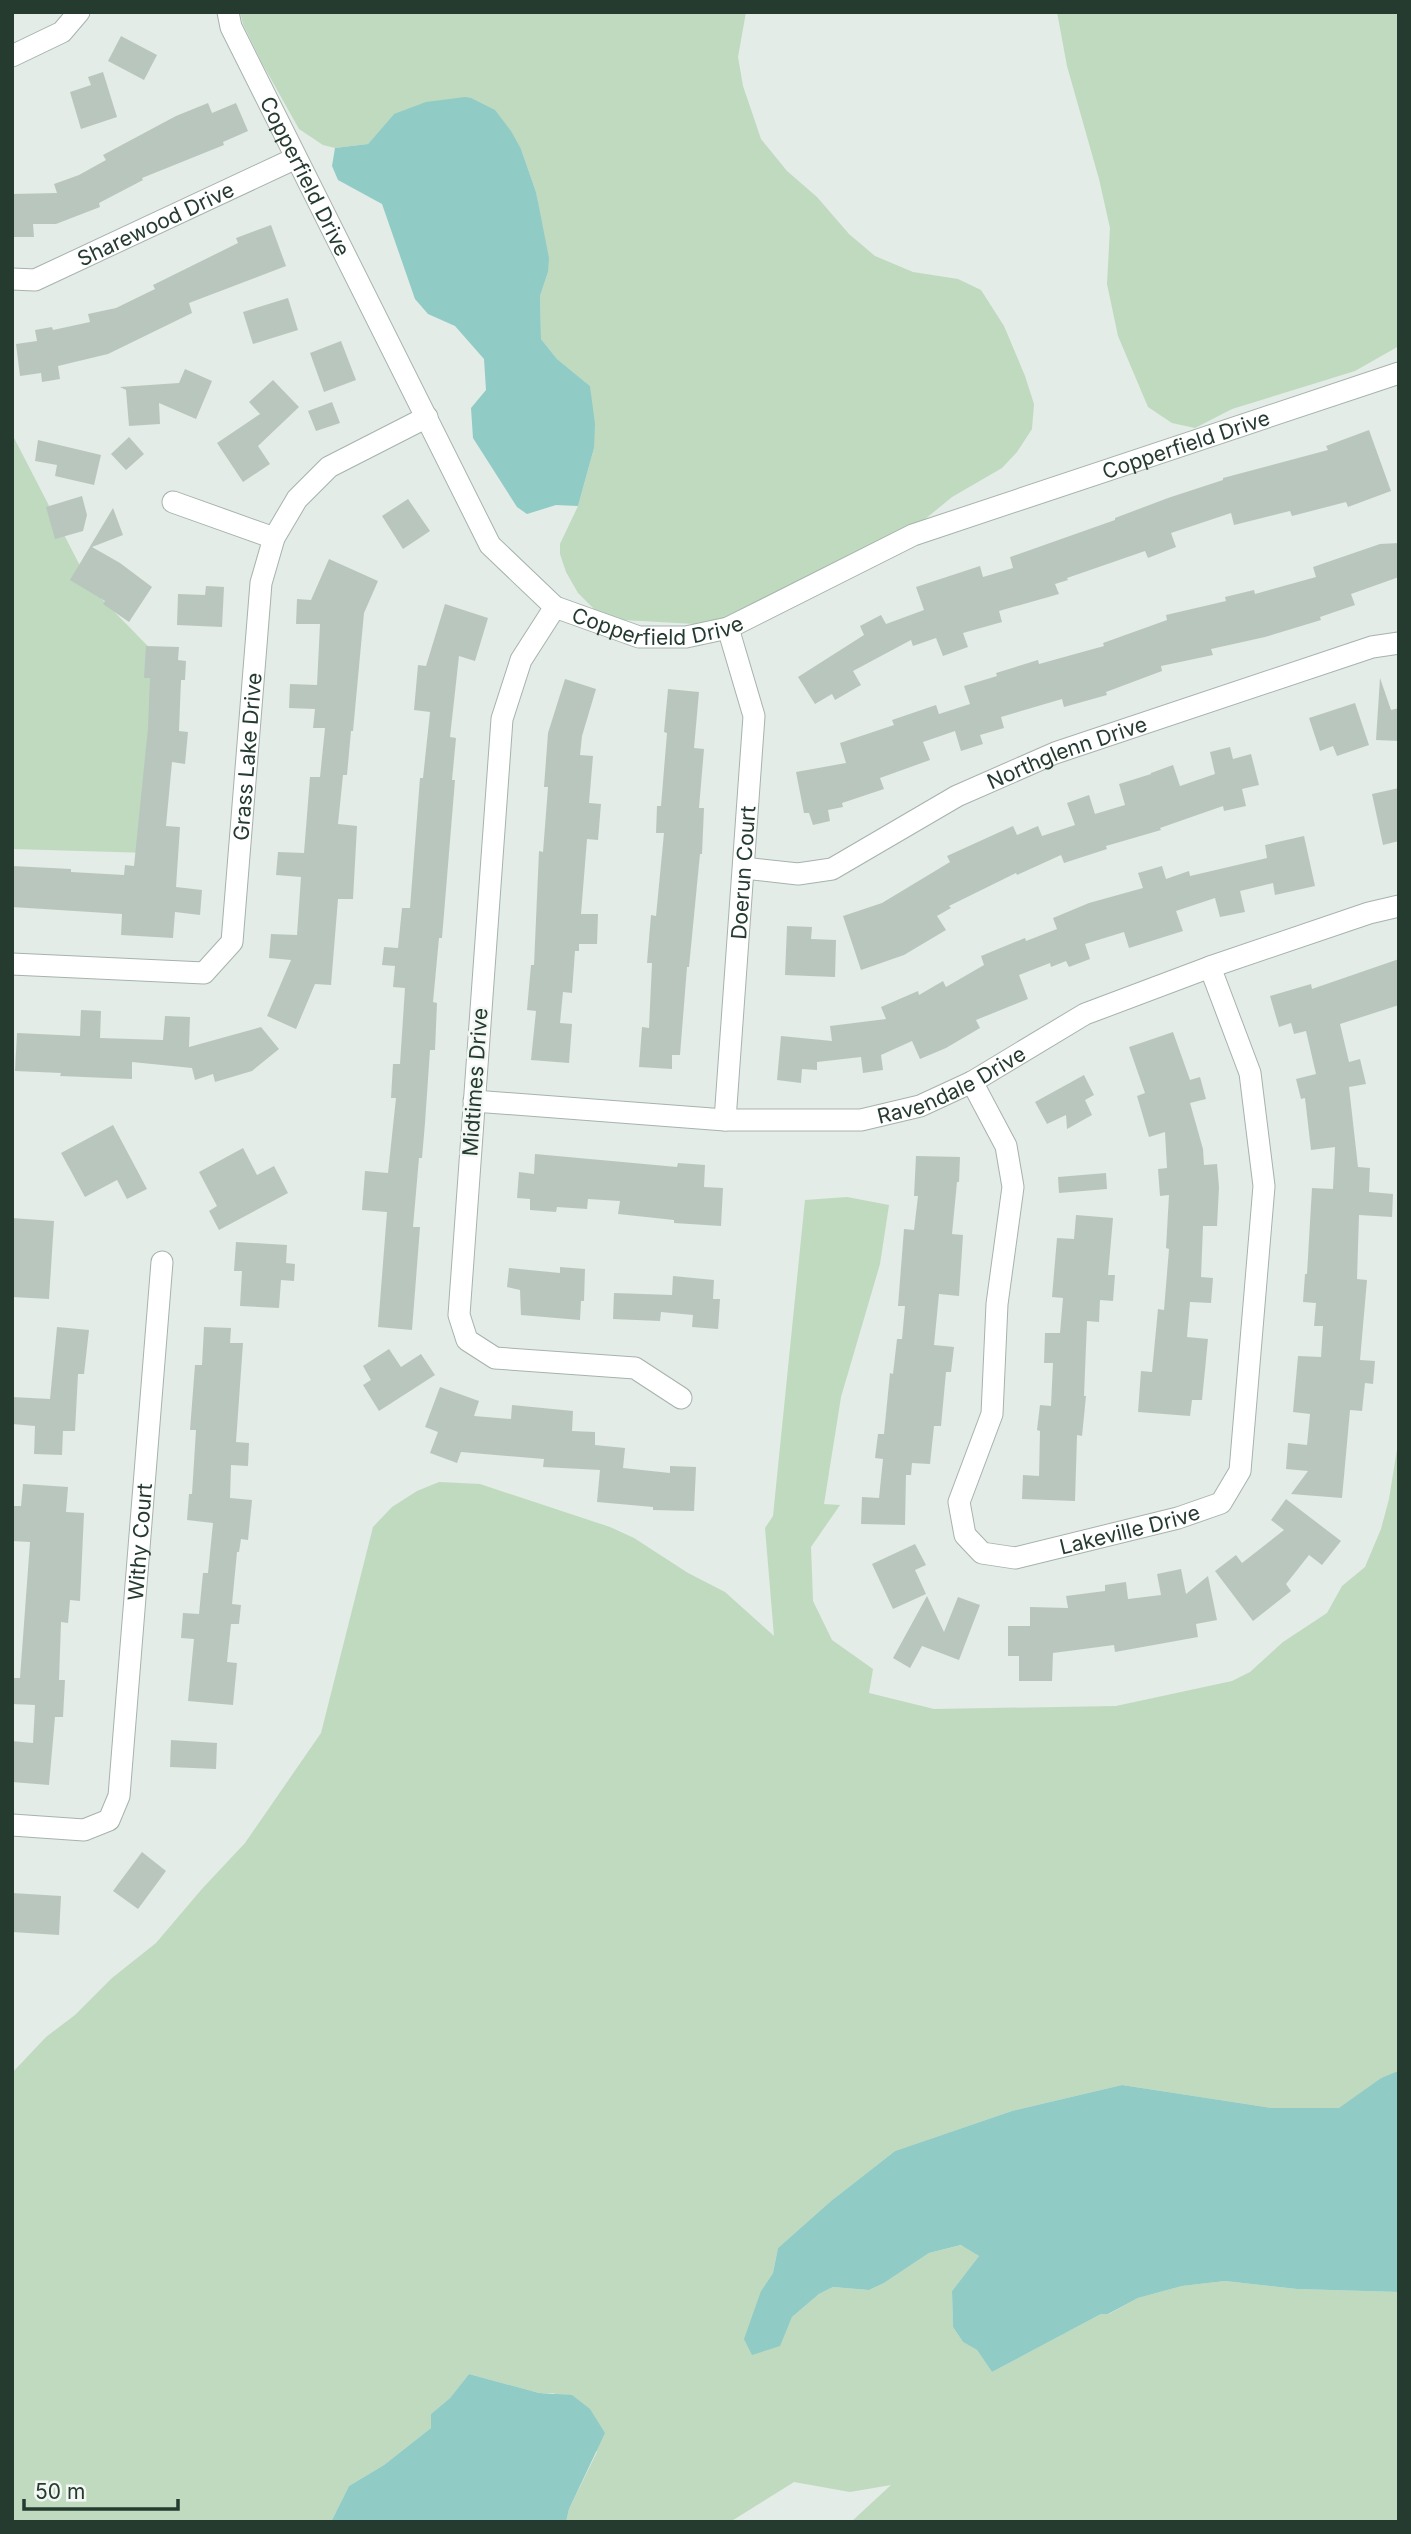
<svg xmlns="http://www.w3.org/2000/svg" width="1411" height="2534" font-family="Inter,sans-serif">
<style>
.green{fill:#bfdabf}
.water{fill:#91cbc5}
.building{fill:#b9c6be}
.lines{fill:none;stroke-linecap:round;stroke-linejoin:round}
.minor-casing{stroke:#a6b3ac;stroke-width:23}
.minor{stroke:#fff;stroke-width:21}
.labels{text-anchor:middle;dominant-baseline:central;stroke-width:5;stroke-linejoin:round;paint-order:stroke}
.street-label{font-size:21px;fill:#253b30;stroke:#f4f8f5}
</style>
<rect width="100%" height="100%" fill="#e3ece6"/>
<!-- green -->
<g class="green">
<polygon points="240,12 746,12 738,57 743,86 761,139 787,171 817,197 849,234 875,256 913,272 958,279 981,290 1004,326 1025,376 1034,404 1032,429 1017,452 1002,468 952,497 924,520 909,525 724,618 695,624 623,620 596,611 578,593 566,572 560,554 560,544 578,506 594,448 590,386 557,359 541,339 540,296 548,272 536,192 521,149 394,114 368,144 335,148 323,145 299,129 262,63 243,24"/>
<polygon points="1057,12 1399,12 1399,346 1355,371 1232,409 1195,428 1172,423 1148,407 1118,336 1107,284 1110,228 1099,179 1067,66"/>
<polygon points="12,434 92,589 181,680 150,853 12,849"/>
<polygon points="847,1197 889,1205 880,1264 841,1397 824,1504 840,1505 811,1547 813,1601 832,1640 873,1669 869,1693 934,1709 1116,1706 1232,1681 1250,1672 1283,1642 1327,1613 1342,1586 1365,1567 1381,1529 1389,1499 1399,1437 1399,2072 1381,2078 1340,2108 1272,2108 1122,2085 1012,2111 895,2151 831,2201 778,2248 773,2273 761,2291 779,2346 792,2317 819,2294 833,2287 869,2290 884,2283 929,2253 962,2245 979,2256 952,2291 953,2327 963,2342 977,2350 992,2372 1101,2314 1109,2314 1138,2298 1182,2286 1225,2281 1297,2289 1399,2292 1399,2522 851,2522 891,2485 850,2492 794,2482 730,2522 566,2522 569,2509 597,2452 554,2393 539,2393 469,2374 450,2398 431,2414 431,2428 384,2465 349,2486 331,2522 12,2522 12,2073 46,2037 75,2015 112,1978 156,1943 201,1890 245,1843 321,1733 373,1527 392,1507 417,1491 439,1482 480,1484 610,1527 634,1538 688,1573 725,1592 774,1636 765,1528 773,1516 805,1200"/>
</g>
<!-- water -->
<g class="water">
<polygon points="465,97 471,98 495,110 511,131 521,149 536,192 549,258 548,272 540,296 541,339 557,359 590,386 595,424 594,448 578,506 556,505 527,514 517,507 473,438 471,408 486,390 484,359 455,326 428,314 415,299 382,204 338,180 332,166 335,148 368,144 394,114 426,102"/>
<polygon points="1396,2072 1399,2072 1399,2292 1297,2289 1225,2281 1182,2286 1138,2298 1108,2314 1101,2314 992,2372 977,2350 963,2342 953,2327 952,2291 979,2256 961,2245 929,2253 884,2283 869,2290 833,2287 819,2294 792,2317 780,2346 752,2355 744,2339 761,2291 773,2273 778,2248 831,2201 895,2151 1012,2111 1122,2085 1272,2108 1339,2108 1381,2078"/>
<polygon points="469,2374 539,2393 572,2395 590,2409 605,2433 569,2509 566,2522 331,2522 349,2486 384,2465 431,2428 431,2414 450,2398"/>
</g>
<!-- building -->
<g class="building">
<polygon points="121,36 157,55 144,80 108,61"/>
<polygon points="103,72 117,117 81,129 70,92 91,85 88,77"/>
<polygon points="208,103 212,113 236,103 248,131 223,142 224,145 142,178 143,180 99,203 100,207 56,224 33,224 34,237 12,237 12,194 57,193 54,184 79,175 106,160 103,155 176,116"/>
<polygon points="271,225 286,266 189,303 192,313 108,354 58,366 60,379 42,382 41,373 20,376 16,344 37,341 35,330 52,327 53,330 90,322 88,314 116,308 155,289 153,285 238,243 236,238"/>
<polygon points="288,298 298,330 253,344 243,312"/>
<polygon points="341,341 356,380 324,392 310,353"/>
<polygon points="185,369 212,381 196,419 159,403 160,424 129,426 126,390 120,387 179,383"/>
<polygon points="273,380 299,407 258,446 270,464 243,482 217,443 260,414 249,402"/>
<polygon points="332,402 340,423 316,431 308,411"/>
<polygon points="1369,430 1391,491 1348,507 1346,502 1292,516 1290,511 1234,525 1231,513 1171,533 1176,547 1148,558 1145,551 1067,578 1068,580 1055,584 1059,594 999,611 1002,622 963,633 968,647 943,656 936,638 913,646 911,640 853,671 861,685 835,700 832,694 815,704 798,677 864,635 860,626 881,615 886,624 924,610 916,587 980,566 983,577 1013,568 1010,557 1115,520 1115,518 1168,498 1223,480 1223,478 1328,450 1326,446"/>
<polygon points="129,437 144,454 126,470 111,454"/>
<polygon points="38,440 101,455 94,485 55,476 57,465 35,461"/>
<polygon points="82,496 87,515 83,531 55,539 46,507"/>
<polygon points="408,499 430,531 403,549 382,516"/>
<polygon points="113,508 123,535 92,547 120,563 152,587 129,622 103,604 105,601 70,580"/>
<polygon points="1399,543 1399,577 1351,594 1355,605 1320,617 1321,620 1265,637 1211,649 1213,655 1161,666 1162,671 1106,692 1107,695 1064,707 1062,699 1001,717 1004,728 980,735 983,744 961,751 955,731 923,742 930,760 880,778 884,789 842,803 843,807 828,810 830,821 813,825 809,813 804,813 796,772 846,763 840,743 894,725 892,720 936,705 939,714 970,704 964,686 997,676 996,673 1038,660 1039,664 1104,646 1103,643 1167,620 1166,615 1226,601 1225,597 1254,590 1255,594 1316,577 1313,567 1380,544"/>
<polygon points="329,559 378,581 364,613 353,731 351,731 347,775 343,775 338,824 357,826 353,899 338,899 331,985 315,984 296,1029 267,1016 291,960 269,958 271,934 297,935 301,877 276,875 278,852 304,853 310,777 320,777 325,728 313,728 315,709 289,708 290,684 317,685 320,624 296,624 297,599 311,600"/>
<polygon points="206,586 224,587 222,627 177,625 178,594 205,595"/>
<polygon points="445,604 488,618 475,661 459,656 450,737 456,738 452,780 455,780 442,938 439,938 433,1002 437,1003 435,1050 430,1050 425,1123 422,1158 419,1158 413,1227 420,1227 412,1330 378,1327 387,1212 362,1210 365,1171 388,1173 396,1098 391,1098 393,1064 400,1064 405,988 393,987 395,966 382,965 384,947 398,948 402,908 410,908 420,778 423,778 430,712 414,710 418,665 426,666"/>
<polygon points="146,646 179,647 178,660 186,661 185,680 181,680 179,731 188,732 185,764 172,762 166,826 180,827 176,887 202,890 200,915 175,912 173,938 121,935 122,914 12,907 12,866 71,869 71,872 124,875 125,865 134,866 148,728 150,678 144,678"/>
<polygon points="1380,678 1391,710 1399,708 1399,741 1376,740"/>
<polygon points="565,679 596,689 582,736 580,755 593,756 589,803 601,804 598,840 587,839 581,914 598,914 597,944 579,944 579,951 575,951 572,993 563,992 560,1023 572,1024 569,1063 531,1060 536,1011 527,1010 531,965 534,965 539,851 543,852 548,787 544,787 548,733"/>
<polygon points="668,689 699,692 694,748 704,749 699,808 704,808 702,854 700,854 689,967 687,967 680,1055 672,1055 672,1069 639,1067 642,1027 649,1028 652,963 647,963 651,915 656,916 664,833 656,833 657,806 661,806 667,733 664,732"/>
<polygon points="1355,703 1369,745 1337,756 1333,746 1320,751 1309,718"/>
<polygon points="1230,747 1233,759 1251,754 1259,785 1242,789 1246,806 1224,811 1223,806 1160,828 1161,830 1106,846 1107,849 1064,863 1061,855 1017,875 1016,873 949,906 951,908 937,916 946,930 904,955 861,970 843,916 882,903 950,862 947,856 1013,826 1017,835 1038,826 1042,836 1075,825 1067,803 1089,795 1095,814 1125,805 1119,784 1151,774 1151,773 1173,765 1180,786 1215,774 1210,752"/>
<polygon points="1399,788 1399,841 1383,845 1372,794"/>
<polygon points="1304,836 1315,886 1275,895 1273,883 1240,891 1245,912 1220,917 1215,898 1176,911 1183,931 1129,948 1124,932 1085,944 1090,959 1069,967 1066,961 1051,967 1050,963 1019,975 1028,999 976,1020 980,1028 946,1048 920,1059 912,1041 881,1055 883,1070 863,1073 861,1057 817,1062 817,1070 802,1069 801,1083 777,1080 781,1036 832,1041 830,1026 886,1019 881,1007 918,991 919,995 943,981 946,987 984,965 981,956 1025,938 1026,941 1057,929 1053,918 1089,903 1143,888 1138,873 1162,866 1166,879 1189,871 1190,876 1267,858 1265,845"/>
<polygon points="787,926 812,927 811,939 836,940 835,977 785,975"/>
<polygon points="1399,959 1399,1005 1340,1024 1349,1062 1360,1059 1366,1084 1349,1087 1358,1167 1370,1168 1369,1192 1393,1194 1392,1217 1359,1215 1357,1279 1367,1280 1360,1360 1375,1361 1373,1384 1365,1383 1362,1411 1350,1410 1342,1498 1291,1494 1308,1471 1286,1469 1288,1443 1307,1445 1310,1414 1293,1412 1298,1356 1321,1357 1323,1326 1314,1326 1316,1303 1303,1302 1305,1274 1307,1274 1312,1188 1333,1189 1335,1147 1311,1150 1305,1098 1301,1099 1296,1079 1316,1074 1306,1031 1294,1034 1291,1023 1279,1027 1270,996 1311,984 1312,989"/>
<polygon points="81,1010 101,1011 100,1038 163,1040 165,1016 190,1017 189,1047 261,1027 279,1049 252,1071 215,1082 213,1074 195,1080 192,1068 132,1062 132,1079 60,1076 61,1073 15,1071 17,1033 80,1036"/>
<polygon points="1173,1032 1190,1080 1200,1077 1206,1099 1190,1103 1203,1149 1204,1165 1217,1164 1219,1187 1217,1226 1203,1226 1201,1277 1213,1278 1211,1303 1190,1302 1187,1337 1208,1339 1202,1400 1192,1400 1190,1416 1138,1412 1141,1371 1152,1372 1158,1309 1164,1310 1169,1249 1166,1248 1169,1195 1160,1196 1158,1169 1167,1168 1165,1132 1149,1137 1137,1096 1145,1093 1129,1047"/>
<polygon points="1084,1075 1094,1095 1085,1100 1092,1115 1067,1129 1066,1115 1047,1124 1035,1102"/>
<polygon points="113,1125 147,1189 127,1199 117,1180 85,1197 61,1153"/>
<polygon points="243,1148 257,1175 274,1166 288,1193 219,1230 209,1211 217,1206 199,1172"/>
<polygon points="535,1154 677,1167 678,1163 705,1165 704,1187 723,1188 721,1226 674,1223 674,1220 618,1214 620,1201 588,1199 587,1209 557,1207 556,1212 530,1210 530,1199 517,1198 519,1172 534,1174"/>
<polygon points="916,1156 960,1157 959,1182 957,1182 952,1234 963,1235 959,1296 939,1294 934,1345 954,1347 951,1372 946,1372 941,1426 934,1426 930,1464 912,1463 911,1475 906,1475 905,1525 861,1524 862,1497 879,1498 883,1459 875,1458 878,1434 884,1434 890,1373 893,1374 897,1339 902,1339 905,1306 898,1306 904,1229 914,1230 918,1196 914,1196"/>
<polygon points="1106,1173 1107,1189 1059,1193 1058,1177"/>
<polygon points="1076,1215 1113,1218 1108,1275 1115,1275 1113,1301 1100,1300 1099,1322 1087,1321 1084,1396 1086,1396 1082,1436 1077,1435 1075,1501 1022,1499 1023,1475 1039,1476 1040,1431 1037,1430 1040,1405 1051,1406 1053,1363 1044,1363 1045,1333 1060,1333 1063,1298 1052,1297 1057,1238 1074,1239"/>
<polygon points="12,1218 54,1221 49,1299 12,1297"/>
<polygon points="236,1242 287,1245 286,1263 295,1264 294,1281 281,1280 279,1308 240,1306 242,1271 234,1271"/>
<polygon points="560,1267 585,1269 584,1301 581,1301 580,1320 521,1315 520,1290 507,1287 509,1268 560,1273"/>
<polygon points="673,1276 714,1280 713,1299 720,1299 718,1329 692,1327 693,1315 661,1312 660,1321 613,1319 614,1293 672,1295"/>
<polygon points="57,1327 89,1330 84,1374 78,1374 75,1431 63,1431 62,1455 34,1454 35,1426 12,1424 12,1397 50,1399"/>
<polygon points="204,1327 231,1328 230,1343 243,1343 236,1442 249,1443 248,1466 231,1465 230,1498 252,1500 248,1540 241,1539 239,1552 237,1552 232,1604 241,1605 239,1624 231,1624 227,1662 237,1663 233,1705 188,1701 194,1639 181,1638 183,1613 199,1614 203,1573 208,1573 213,1523 187,1520 189,1494 192,1494 196,1430 190,1430 195,1365 202,1365"/>
<polygon points="389,1349 401,1367 421,1354 435,1375 379,1411 363,1385 371,1380 363,1366"/>
<polygon points="440,1387 479,1401 474,1416 511,1419 512,1405 573,1411 572,1431 595,1432 595,1445 625,1448 623,1468 670,1473 670,1466 696,1467 694,1511 653,1510 653,1507 597,1502 600,1470 543,1467 544,1459 461,1452 457,1463 430,1453 438,1432 425,1427"/>
<polygon points="23,1484 68,1487 66,1512 84,1513 80,1601 70,1600 68,1623 61,1622 59,1680 65,1680 63,1717 55,1717 49,1785 12,1782 12,1741 33,1743 35,1705 12,1704 12,1678 20,1678 30,1542 12,1541 12,1506 21,1506"/>
<polygon points="1286,1499 1341,1541 1322,1565 1309,1555 1286,1584 1291,1591 1253,1621 1215,1571 1236,1555 1242,1563 1284,1530 1271,1520"/>
<polygon points="915,1544 926,1565 915,1570 926,1594 893,1609 872,1564"/>
<polygon points="1181,1569 1186,1594 1208,1576 1217,1620 1196,1624 1198,1637 1115,1652 1114,1645 1053,1653 1052,1681 1019,1681 1019,1656 1008,1656 1008,1626 1030,1626 1030,1607 1068,1608 1066,1596 1105,1591 1105,1585 1126,1582 1128,1599 1161,1595 1157,1574"/>
<polygon points="927,1596 944,1632 958,1597 980,1605 959,1660 922,1646 910,1668 893,1658"/>
<polygon points="171,1740 217,1743 216,1769 170,1767"/>
<polygon points="142,1852 166,1871 138,1909 113,1891"/>
<polygon points="12,1893 61,1896 59,1935 12,1932"/>
</g>
<g class="lines">
<defs>
<g id="minor">
<path id="s1" d="M228 12 231 27 490 545 555 607 639 637H686L728 628 913 535 1399 373"/>
<polyline points="12,56 62,32 79,12"/>
<path id="s2" d="M12 279 35 280 296 158"/>
<polyline points="173,502 274,538"/>
<polyline points="555,607 521,660 502,719 459,1315 467,1340 495,1358 635,1368 681,1398"/>
<path id="s3" d="M744 868 798 874 832 869 957 796 1055 753 1372 647 1399 643"/>
<path id="s4" d="M12 964 204 973 232 942 261 583 274 538 297 499 329 467 427 417"/>
<path id="s5" d="M972 1082 1006 1146 1013 1187 997 1304 992 1414 959 1502 965 1535 982 1553 1015 1558 1178 1518 1221 1503 1240 1471 1264 1186 1250 1073 1210 967"/>
<path id="s6" d="M474 1101 725 1120H861L920 1106 972 1082 1085 1014 1210 967 1369 913 1399 906"/>
<path id="s7" d="M725 1120 754 716 728 628"/>
<path id="s8" d="M12 1825 84 1830 109 1820 119 1796 162 1262"/>
</g>
</defs>
<!-- minor casing -->
<use href="#minor" class="minor-casing"/>
<!-- minor -->
<use href="#minor" class="minor"/>
</g>
<g class="labels">
<!-- street labels -->
<g class="street-label">
<text stroke="none"><textPath href="#s1" startOffset="182">Copperfield Drive</textPath></text>
<text stroke="none"><textPath href="#s2" startOffset="156">Sharewood Drive</textPath></text>
<text stroke="none"><textPath href="#s1" startOffset="1358">Copperfield Drive</textPath></text>
<text stroke="none"><textPath href="#s1" startOffset="791">Copperfield Drive</textPath></text>
<text stroke="none"><textPath href="#s3" startOffset="352">Northglenn Drive</textPath></text>
<text stroke="none"><textPath href="#s4" startOffset="420">Grass Lake Drive</textPath></text>
<text stroke="none"><textPath href="#s7" startOffset="248">Doerun Court</textPath></text>
<text transform="translate(475 1082) rotate(-86)">Midtimes Drive</text>
<text stroke="none"><textPath href="#s6" startOffset="485">Ravendale Drive</textPath></text>
<text stroke="none"><textPath href="#s5" startOffset="646">Lakeville Drive</textPath></text>
<text stroke="none"><textPath href="#s8" startOffset="380">Withy Court</textPath></text>
</g>
</g>
<!-- border -->
<rect width="1411" height="2534" fill="none" stroke="#253b30" stroke-width="28"/>
<!-- scale -->
<path d="M24 2499v10h154v-10" fill="none" stroke="#253b30" stroke-width="3.5"/>
<text x="35" y="2499" font-size="21" fill="#253b30" stroke="#f4f8f5" stroke-width="5" paint-order="stroke">50 m</text>
</svg>
